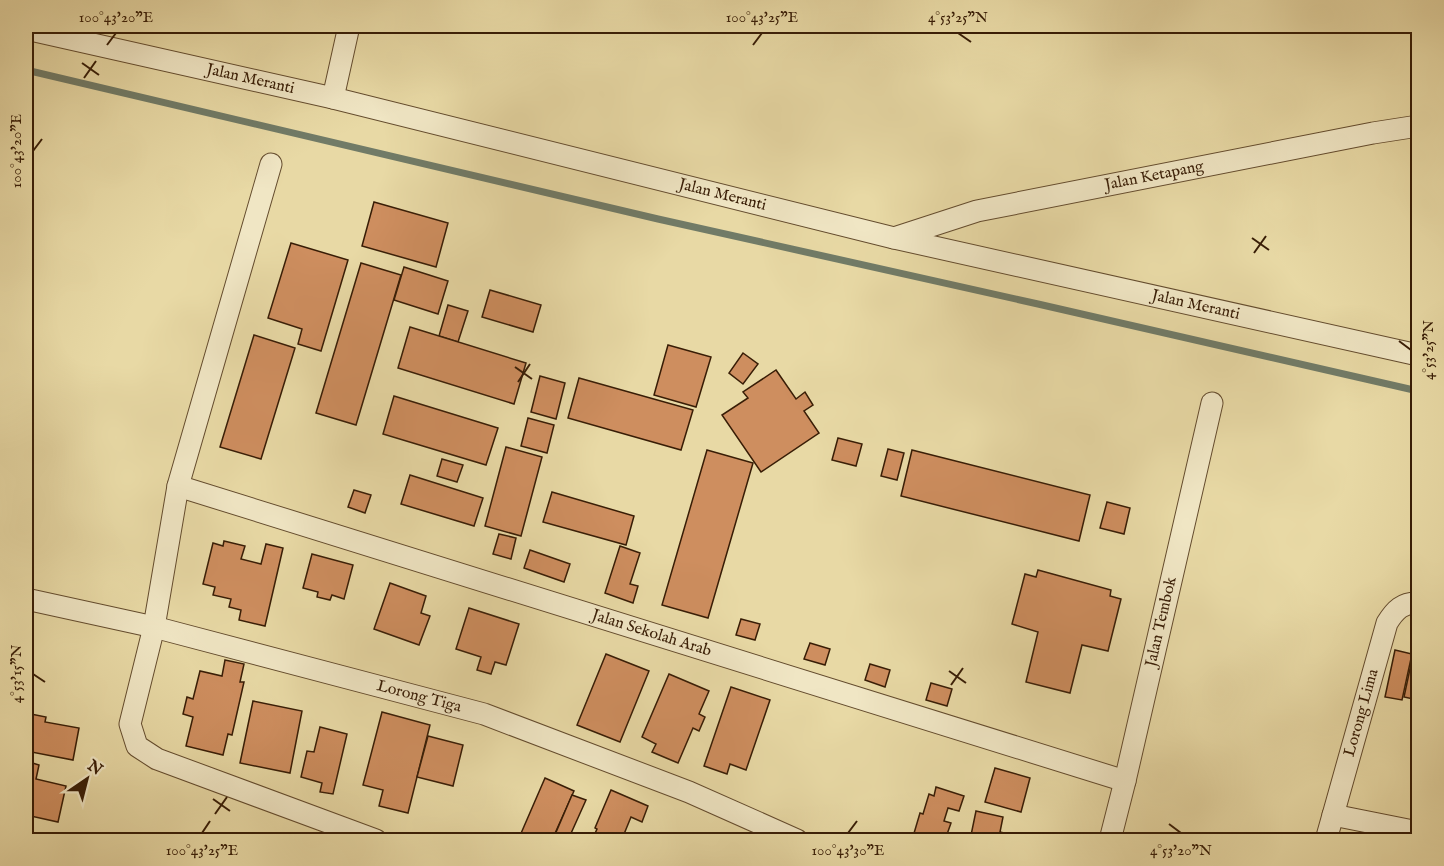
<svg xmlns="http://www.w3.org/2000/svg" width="1444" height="866" font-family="'IM FELL English',serif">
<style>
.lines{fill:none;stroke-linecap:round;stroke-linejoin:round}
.stream{stroke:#717b67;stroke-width:7}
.building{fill:#ce8e5f;stroke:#381d06;stroke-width:1.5}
.street-casing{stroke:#644c2e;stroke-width:23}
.street{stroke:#f0e6c4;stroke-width:21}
.ticks{fill:none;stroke:#381d06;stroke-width:2}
.labels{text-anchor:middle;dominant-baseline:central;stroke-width:4.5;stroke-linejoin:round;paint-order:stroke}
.street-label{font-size:16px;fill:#381d06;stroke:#f0e6c4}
.neatline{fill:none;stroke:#381d06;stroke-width:2}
.ticks-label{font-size:15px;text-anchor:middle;fill:#381d06}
</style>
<rect width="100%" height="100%" fill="#e8d9a5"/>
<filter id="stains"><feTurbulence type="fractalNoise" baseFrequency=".00333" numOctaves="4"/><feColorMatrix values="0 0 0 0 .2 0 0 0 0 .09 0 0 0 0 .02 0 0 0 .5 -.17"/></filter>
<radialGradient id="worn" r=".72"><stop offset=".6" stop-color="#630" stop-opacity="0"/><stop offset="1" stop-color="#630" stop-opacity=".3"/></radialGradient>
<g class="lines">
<!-- stream -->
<polyline class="stream" points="26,70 658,219 1038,304 1418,391"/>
</g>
<!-- building -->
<g class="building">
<polygon points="374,202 448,223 436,267 362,246"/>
<polygon points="291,243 348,260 321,351 298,344 302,329 268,318"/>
<polygon points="361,263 401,275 356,425 316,413"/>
<polygon points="404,267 448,281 438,314 394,300"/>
<polygon points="490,290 541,305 533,332 482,317"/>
<polygon points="448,305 468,311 458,342 439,336"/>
<polygon points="410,327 526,363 514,404 398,368"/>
<polygon points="254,335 295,348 261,459 220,447"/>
<polygon points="668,345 711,357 696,407 654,395"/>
<polygon points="743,353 758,364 743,384 729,373"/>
<polygon points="776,370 796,399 805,392 813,405 804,411 819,433 761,472 722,415 748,398 743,392"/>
<polygon points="540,376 565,383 556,419 531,412"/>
<polygon points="579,378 693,410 681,450 568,418"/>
<polygon points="394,396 498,428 486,465 383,434"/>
<polygon points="528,418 554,425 547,453 521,446"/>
<polygon points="838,438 862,444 856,466 832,460"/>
<polygon points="506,447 542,457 521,536 485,526"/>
<polygon points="888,449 904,453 897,480 881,476"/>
<polygon points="707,450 753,463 708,618 662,605"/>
<polygon points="912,450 1090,495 1079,541 901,496"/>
<polygon points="442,459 463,465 457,482 437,476"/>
<polygon points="410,475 483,498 474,526 401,504"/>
<polygon points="354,490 371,495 365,513 348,507"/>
<polygon points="552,492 634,516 626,545 543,522"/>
<polygon points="1107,502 1130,508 1124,534 1100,528"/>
<polygon points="499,534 516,538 511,559 493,554"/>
<polygon points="224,541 245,546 241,559 261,564 266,544 283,548 265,626 239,620 241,610 229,607 231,599 213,595 215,587 203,584 213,543 223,546"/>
<polygon points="620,546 640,553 630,584 638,586 633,603 605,593"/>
<polygon points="530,550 570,564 564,582 524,568"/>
<polygon points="312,554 353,565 344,599 332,595 330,600 317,597 318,592 303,588"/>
<polygon points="1038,570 1111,590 1110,596 1121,599 1108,651 1082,645 1070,693 1026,682 1038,632 1012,624 1025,574 1036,577"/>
<polygon points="390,583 426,596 421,613 430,616 419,645 374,629"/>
<polygon points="469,608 519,624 506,665 495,662 491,674 477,670 481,657 456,649"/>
<polygon points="741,619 760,624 755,640 736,635"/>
<polygon points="810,643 830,649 825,665 804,659"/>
<polygon points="1395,650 1412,654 1402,700 1385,697"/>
<polygon points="1414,650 1418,651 1418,700 1404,697"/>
<polygon points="606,654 649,671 620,742 577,725"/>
<polygon points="225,660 244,664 240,682 244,682 232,735 228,734 223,755 186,746 193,717 183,714 187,697 193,699 200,671 222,676"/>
<polygon points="870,664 890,670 885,687 865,680"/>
<polygon points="669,674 709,691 699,714 705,717 699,731 693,728 678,763 652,752 656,744 642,737"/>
<polygon points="931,683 952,689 947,706 926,700"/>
<polygon points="731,687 770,700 746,770 730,764 727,774 704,766"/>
<polygon points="253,701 302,711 290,773 240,763"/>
<polygon points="382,712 430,725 408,813 379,806 383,790 363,785"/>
<polygon points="26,713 46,717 45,722 79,728 73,760 26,751"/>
<polygon points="320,727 347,734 333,794 320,792 322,783 301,777 307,751 314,752"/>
<polygon points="428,736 463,745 453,786 417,777"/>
<polygon points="26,761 39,765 36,779 66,786 58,822 26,815"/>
<polygon points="995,768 1030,778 1021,812 985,802"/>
<polygon points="545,778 574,791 552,840 526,840 519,838"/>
<polygon points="936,787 964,796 959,811 948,808 944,821 951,823 945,840 912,840 920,813 923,814 929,794 934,796"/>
<polygon points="611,790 648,806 642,822 631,817 622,839 614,836 612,840 592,840 597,829 595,828"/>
<polygon points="572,795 586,800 568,840 561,840 554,837"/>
<polygon points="976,811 1003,817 1000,832 1020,837 1019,840 970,840"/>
</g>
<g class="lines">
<defs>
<g id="street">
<path id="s1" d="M26 29 333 98 894 238 1418 355"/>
<polyline points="333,98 349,26"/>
<polyline points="271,164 178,486 154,627 130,724 137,746 157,759 376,840"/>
<path id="s2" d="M894 238 977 211 1373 133 1418 126"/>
<path id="s3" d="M178 486 1125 781"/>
<path id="s4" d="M26 599 154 627 484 714 689 792 797 840"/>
<polyline points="1333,815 1418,832"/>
<path id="s5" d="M1110 840 1125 781 1212 403"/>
<path id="s6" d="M1326 840 1387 623C1395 610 1403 602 1418 603"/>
</g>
</defs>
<!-- street casing -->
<use href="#street" class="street-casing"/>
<!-- street -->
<use href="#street" class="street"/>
</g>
<!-- ticks -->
<path class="ticks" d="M958 33 971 42M107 45 116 33M753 45 762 33M82 63 99 75M84 78 96 61M33 151 42 139M1252 238 1269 250M1254 253 1266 236M1399 341 1411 350M515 367 532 379M518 382 530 364M949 671 966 683M33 674 45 682M951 685 963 668M213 799 230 811M215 814 227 797M1169 824 1181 833M202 833 210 821M848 833 857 821"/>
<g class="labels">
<!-- street labels -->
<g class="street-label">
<text stroke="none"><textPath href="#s1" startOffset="230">Jalan Meranti</textPath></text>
<text stroke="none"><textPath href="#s2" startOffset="268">Jalan Ketapang</textPath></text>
<text stroke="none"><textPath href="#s1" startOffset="716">Jalan Meranti</textPath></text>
<text stroke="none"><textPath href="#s1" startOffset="1202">Jalan Meranti</textPath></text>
<text stroke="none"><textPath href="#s5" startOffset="224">Jalan Tembok</textPath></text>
<text stroke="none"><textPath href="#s3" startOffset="496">Jalan Sekolah Arab</textPath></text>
<text stroke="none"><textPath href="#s4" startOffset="405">Lorong Tiga</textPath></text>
<text stroke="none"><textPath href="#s6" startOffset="132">Lorong Lima</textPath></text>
</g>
</g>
<!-- margin -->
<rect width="1444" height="866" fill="none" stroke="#e8d9a5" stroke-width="66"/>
<!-- north arrow -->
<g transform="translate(87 779) rotate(35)" stroke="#f0e6c4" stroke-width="4.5" paint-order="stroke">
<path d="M0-4.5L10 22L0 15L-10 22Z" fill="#381d06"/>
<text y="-9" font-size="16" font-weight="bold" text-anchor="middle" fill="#381d06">N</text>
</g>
<rect x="33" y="33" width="1378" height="800" class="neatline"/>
<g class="ticks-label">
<text x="116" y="22">100°43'20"E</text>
<text x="762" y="22">100°43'25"E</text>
<text x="958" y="22">4°53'25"N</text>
<text transform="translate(16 151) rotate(-90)" y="5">100°43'20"E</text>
<text transform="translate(1428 350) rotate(-90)" y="5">4°53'25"N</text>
<text transform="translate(16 674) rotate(-90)" y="5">4°53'15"N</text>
<text x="202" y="855">100°43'25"E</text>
<text x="848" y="855">100°43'30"E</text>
<text x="1181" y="855">4°53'20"N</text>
</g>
<rect width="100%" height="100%" filter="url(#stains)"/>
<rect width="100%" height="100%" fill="url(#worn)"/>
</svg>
